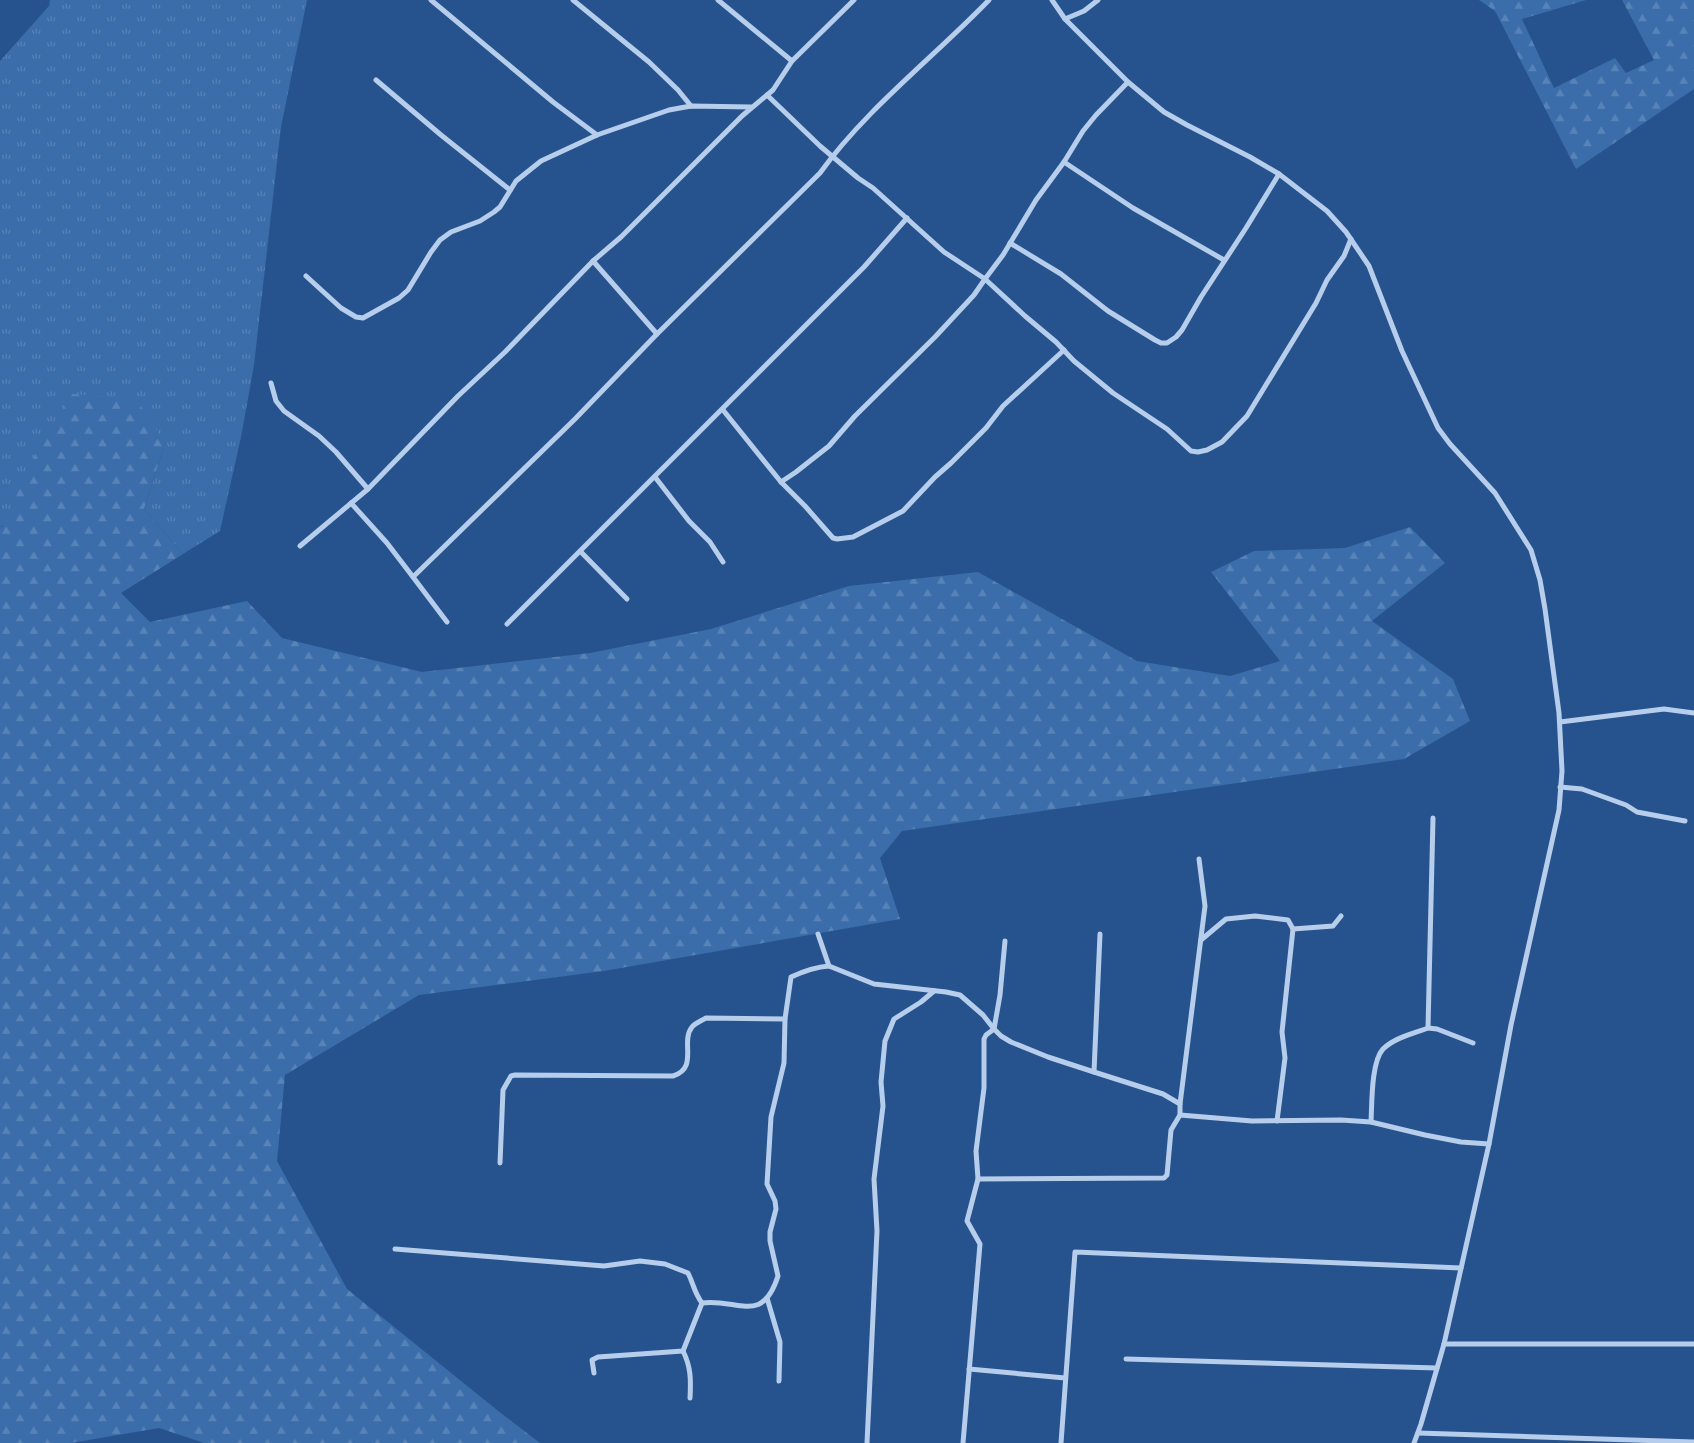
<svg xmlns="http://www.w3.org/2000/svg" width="1694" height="1443" font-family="'Nunito Sans',sans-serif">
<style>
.grass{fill:url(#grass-tufts)}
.forest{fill:url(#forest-firs)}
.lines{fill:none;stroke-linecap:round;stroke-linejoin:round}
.minor{stroke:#b6ceeb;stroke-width:5}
</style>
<defs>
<pattern id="grass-tufts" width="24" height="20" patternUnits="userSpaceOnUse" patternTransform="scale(1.25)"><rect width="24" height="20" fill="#3a6daa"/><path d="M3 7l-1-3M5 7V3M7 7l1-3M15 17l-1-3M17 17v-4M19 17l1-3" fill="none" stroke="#5883b7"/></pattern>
<pattern id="forest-firs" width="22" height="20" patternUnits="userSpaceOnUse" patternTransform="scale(1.25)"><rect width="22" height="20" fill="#3a6daa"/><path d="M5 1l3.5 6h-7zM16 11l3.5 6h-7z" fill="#5883b7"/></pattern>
</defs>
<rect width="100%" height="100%" fill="#26538e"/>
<!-- grass -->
<polygon class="grass" points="50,0 307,0 281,127 254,365 241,437 220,531 183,554 144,509 165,443 0,527 0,61 49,6"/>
<!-- forest -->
<g class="forest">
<polygon points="1479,0 1586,0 1522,19 1554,88 1615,58 1626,73 1654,60 1622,0 1694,0 1694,89 1576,169 1495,11"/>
<polygon points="72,394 136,399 165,443 144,509 183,554 121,593 150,622 247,601 282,638 422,672 590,653 711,629 849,586 978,572 1137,661 1230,676 1280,661 1211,572 1254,551 1345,548 1410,527 1445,563 1372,621 1453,679 1470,721 1404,759 902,831 880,858 900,919 604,971 419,995 285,1075 277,1161 347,1289 502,1414 540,1443 204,1443 159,1428 71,1443 0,1443 0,527 2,527 36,452"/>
</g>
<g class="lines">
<!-- minor -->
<g class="minor">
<polyline points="431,0 553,102 597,135"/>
<polyline points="573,0 649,62 678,90 691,106"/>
<polyline points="718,0 792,61"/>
<polyline points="1052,0 1065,19 1128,82 1164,112 1187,125 1250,157 1279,174 1327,211 1346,232 1369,266 1402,351 1438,428 1450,444 1495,493 1531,550 1540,580 1545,609 1559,713 1562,771 1559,810 1511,1025 1489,1144 1444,1344 1421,1424 1414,1443"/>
<polyline points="1065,19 1084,11 1098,0"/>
<polyline points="376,80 441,135 510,190"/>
<polyline points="767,95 820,146 858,178 873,188 944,252 985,279 1003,255 1036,200 1064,162 1083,131 1096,115 1128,82"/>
<polyline points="1064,162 1133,208 1224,260"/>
<polyline points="1010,243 1061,274 1108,311 1155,340 1161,343 1167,343 1176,337 1182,330 1201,297 1246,228 1279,174"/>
<path d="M593 261 657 334 820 173C866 109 934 57 989 0"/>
<polyline points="306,276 341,308 356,317 363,318 399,298 408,290 431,252 440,240 451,232 480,221 494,212 500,207 516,181 541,161 597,135 669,110 691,106 751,107"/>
<polyline points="271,383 276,401 284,411 319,436 336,452 368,489"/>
<polyline points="723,410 781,482 805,506 833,538 837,539 853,537 903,511 935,477 951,463 986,428 1003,406 1064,350"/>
<polyline points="655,477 689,521 710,542 723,562"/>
<polyline points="781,482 796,472 829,446 855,416 935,337 974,295 985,279 1025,316 1056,342 1074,361 1113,393 1167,429 1191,451 1198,452 1207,450 1222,442 1247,416 1316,303 1327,280 1344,256 1351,239"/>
<polyline points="351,503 387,543 413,577"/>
<polyline points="300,546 368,489 458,396 505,352 593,261 621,237 742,116 773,90 792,61 854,0"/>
<polyline points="581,552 627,599"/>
<polyline points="447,622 413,577 575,419 657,334"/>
<polyline points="507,624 864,267 907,218"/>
<polyline points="1560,722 1664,709 1694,713"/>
<polyline points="1560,787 1582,789 1626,805 1637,812 1685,821"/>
<polyline points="818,934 829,966 874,984 946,992 960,995 983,1015 994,1029 1001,1036 1011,1042 1048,1057 1094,1072"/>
<polyline points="1201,940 1226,919 1255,916 1288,920 1293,929 1333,926 1341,916"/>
<polyline points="1428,1028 1437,1029 1473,1043"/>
<polyline points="1180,1104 1205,906 1199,859"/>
<polyline points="1180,1115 1252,1121 1341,1120 1371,1122 1425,1135 1461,1142 1489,1144"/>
<polyline points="1277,1121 1285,1058 1282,1032 1293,929"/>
<path d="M1371 1122C1372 1104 1371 1062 1383 1049 1394 1038 1414 1033 1428 1028L1433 818"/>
<path d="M500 1163 503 1090 511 1076 515 1075 673 1076C699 1068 680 1042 692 1027 695 1023 701 1021 706 1018L785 1019 791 977C804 971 815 967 829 966"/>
<polyline points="978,1179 1164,1178 1167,1175 1171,1130 1180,1115 1180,1104 1163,1094 1094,1072 1100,934"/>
<path d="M395 1249 604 1266 640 1261 665 1264 688 1273C694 1285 694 1292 702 1303 737 1298 762 1326 778 1276L770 1241V1232L776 1209 775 1201 767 1184 771 1117 784 1063 785 1019"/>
<polyline points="767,1298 780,1342 779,1381"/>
<polyline points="1444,1344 1694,1344"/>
<path d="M683 1351C691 1367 691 1380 690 1398"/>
<polyline points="1126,1359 1437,1368"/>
<polyline points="969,1369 1065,1378"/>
<polyline points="594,1373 592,1360 598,1357 683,1351 702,1303"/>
<polyline points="1418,1433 1694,1442"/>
<polyline points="867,1443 877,1231 874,1179 883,1106 881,1082 885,1041 894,1019 921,1002 934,991"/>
<polyline points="963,1443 980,1244 967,1221 978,1179 976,1151 984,1088 984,1039 986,1035 994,1029 1000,995 1005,941"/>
<polyline points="1061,1443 1075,1252 1461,1268"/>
</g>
</g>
</svg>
